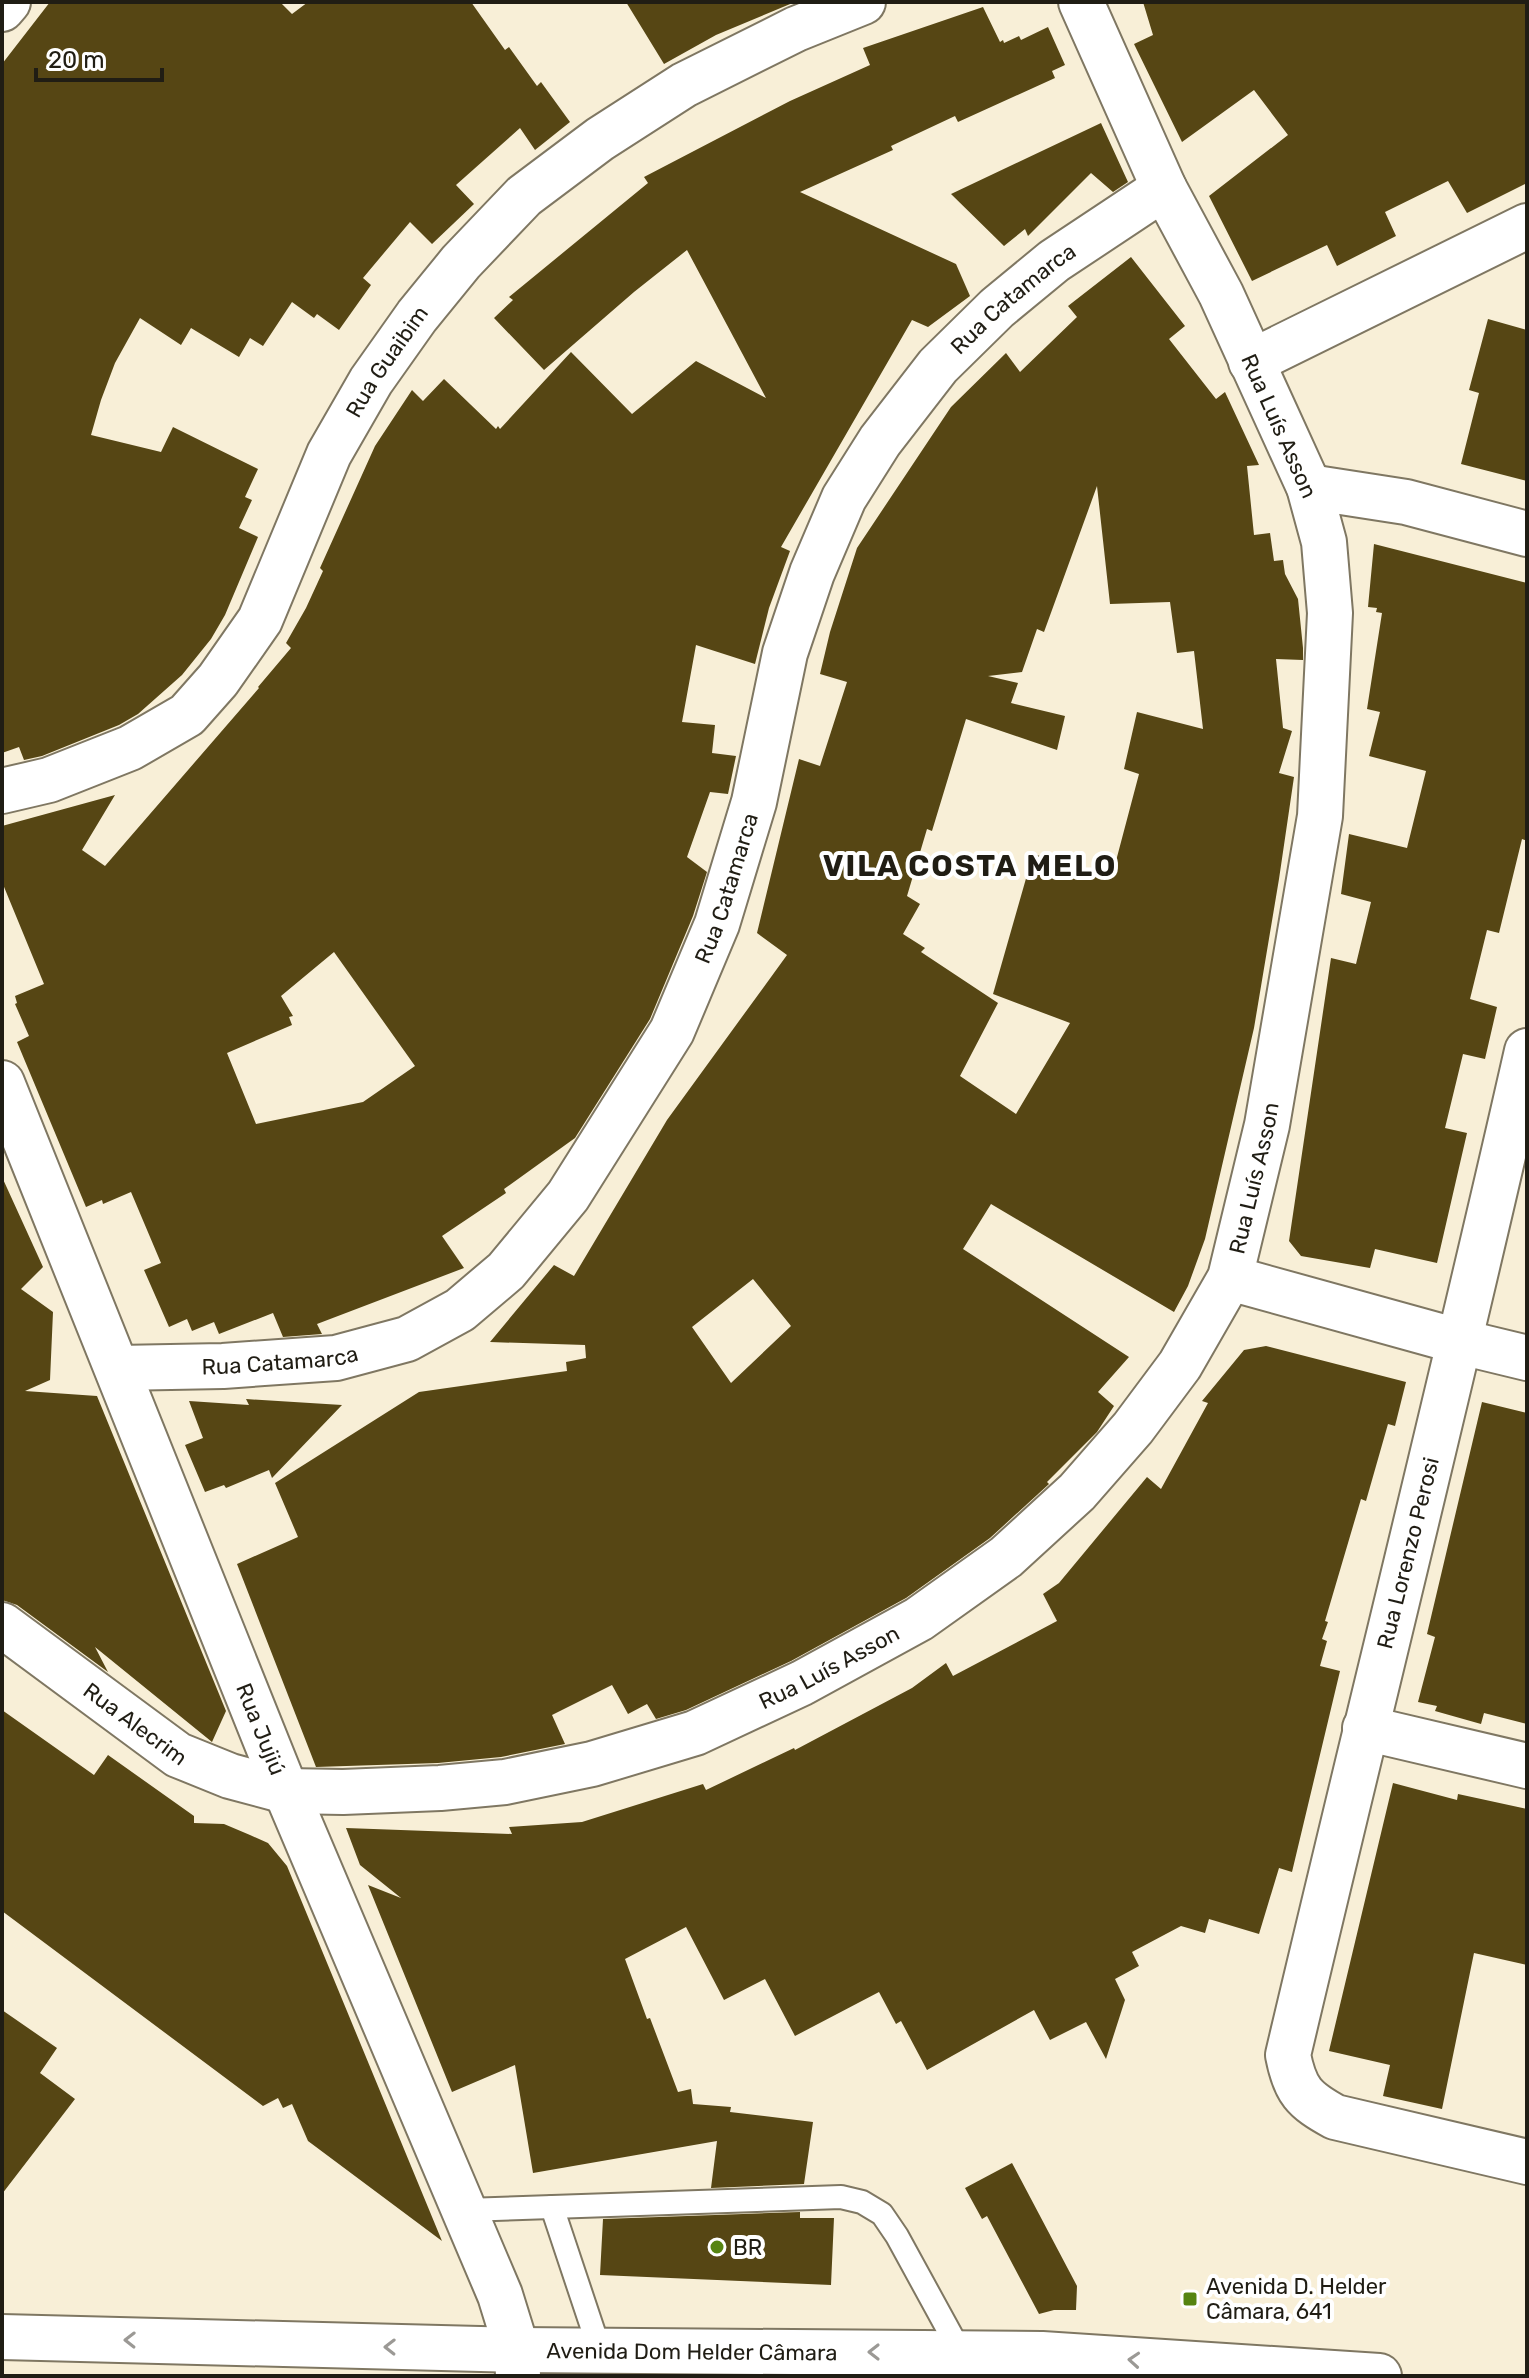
<svg xmlns="http://www.w3.org/2000/svg" width="1529" height="2378" font-family="Rubik,sans-serif">
<style>
.building{fill:#564614;fill-rule:evenodd}
.lines{fill:none;stroke-linecap:round;stroke-linejoin:round}
.service-casing{stroke:#7f7762;stroke-width:26}
.minor-casing{stroke:#7f7762;stroke-width:48}
.primary-casing{stroke:#7f7762;stroke-width:48}
.service{stroke:#fff;stroke-width:22}
.minor{stroke:#fff;stroke-width:44}
.primary{stroke:#fff;stroke-width:44}
.oneway{stroke:#9b9995}
.poi-dot{fill:#568412;stroke:#fff;stroke-width:3}
.labels{text-anchor:middle;dominant-baseline:central;stroke-width:8;stroke-linejoin:round;paint-order:stroke}
.street-label{font-size:22px;fill:#201d14;stroke:#fff}
.poi-label{font-size:22px;fill:#201d14;stroke:#fff;text-anchor:start}
.district-label{font-size:30px;font-weight:bold;letter-spacing:2px;fill:#201d14;stroke:#fff}
</style>
<rect width="100%" height="100%" fill="#f8efd7"/>
<!-- building -->
<g class="building">
<polygon points="50,2 280,2 292,14 308,2 471,2 505,50 509,47 537,86 541,82 570,122 535,150 520,128 456,185 474,204 432,244 410,222 363,278 371,285 339,330 317,314 314,318 292,302 263,346 250,338 239,357 191,328 181,345 140,318 115,363 101,400 91,435 161,452 173,427 258,469 245,497 252,500 239,528 258,537 225,615 211,639 182,675 138,714 119,725 42,756 24,760 19,747 2,753 2,64"/>
<polygon points="626,2 795,2 716,35 664,64"/>
<polygon points="1143,2 1527,2 1527,183 1467,213 1448,181 1385,212 1396,236 1337,266 1327,245 1252,281 1209,196 1288,135 1254,90 1182,142 1134,44 1153,35"/>
<path d="M983 7 1000 42 1003 40 1004 43 1019 36 1021 40 1048 27 1065 65 1052 71 1055 78 958 122 955 116 891 146 893 150 800 192 956 264 970 296 928 327 912 320 781 547 790 551 769 608 755 664 696 645 682 722 715 725 712 753 736 756 728 794 710 792 687 857 707 872 693 916 650 1019 575 1138 504 1189 506 1193 442 1236 464 1268 317 1324 322 1334 283 1337 273 1313 219 1334 214 1322 192 1331 187 1319 169 1327 144 1270 161 1263 131 1192 103 1204 102 1200 86 1207 17 1042 29 1036 15 1004 17 1003 15 996 44 984 2 882V826L115 795 82 850 105 866 259 688 258 687 291 648 286 643 306 608 323 571 320 568 375 446 412 390 423 401 444 379 496 429 498 426 500 429 571 352 632 414 696 361 766 398 687 250 634 292 544 370 494 318 513 300 509 297 648 183 644 177 790 101 870 65 863 48ZM334 952 415 1066 363 1102 256 1124 227 1053 292 1025 289 1017 293 1016 281 996Z"/>
<polygon points="1101,123 1128,182 1113,192 1091,173 1028,236 1025,229 1004,246 951,194"/>
<path d="M1131 257 1185 326 1169 339 1216 399 1225 392 1259 465 1247 466 1254 535 1270 533 1274 561 1283 560 1285 574 1298 599 1303 648V660L1276 659 1283 728 1292 731 1279 773 1294 777 1279 879 1254 1028 1205 1239 1188 1286 1174 1312 991 1204 963 1249 1129 1357 1098 1392 1114 1406 1097 1432 1047 1482 1049 1484 990 1538 906 1598 791 1661 686 1710 656 1719 647 1704 628 1714 612 1685 552 1715 565 1744 501 1757 438 1763 316 1767 237 1564 298 1537 275 1483 419 1392 567 1371 566 1362 586 1358 585 1345 490 1342 554 1265 574 1276 667 1120 787 955 757 933 799 759 820 766 847 682 820 674 830 632 857 548 951 407 1006 353 1020 372 1077 317 1068 306ZM1097 486 1110 604 1170 602 1177 653 1194 651 1203 729 1137 712 1124 769 1139 774 1112 876 1033 854 993 994 1070 1023 1016 1114 960 1076 998 1003 921 952 925 948 903 934 920 904 907 896 927 829 932 831 966 719 1057 750 1065 716 1011 703 1018 683 988 676 1022 672 1037 629 1044 632ZM753 1279 791 1326 731 1383 692 1327Z"/>
<polygon points="1488,319 1527,330 1527,481 1461,464 1479,393 1469,390"/>
<polygon points="1374,544 1527,583 1527,841 1522,839 1499,933 1487,930 1470,999 1497,1007 1485,1059 1463,1054 1445,1128 1467,1133 1437,1263 1375,1249 1370,1268 1301,1256 1289,1241 1331,958 1356,964 1371,902 1341,894 1349,834 1407,848 1426,771 1369,756 1380,712 1367,709 1382,613 1376,612 1377,608 1368,607"/>
<polygon points="2,1177 43,1267 21,1289 53,1312 50,1380 25,1391 97,1396 226,1711 212,1742 95,1647 108,1672 17,1605 2,1600"/>
<polygon points="1266,1346 1406,1382 1395,1426 1388,1424 1366,1501 1361,1499 1325,1621 1328,1622 1322,1639 1327,1641 1320,1666 1340,1671 1292,1872 1279,1868 1259,1934 1209,1919 1205,1933 1181,1926 1132,1952 1139,1966 1115,1979 1125,2000 1106,2059 1086,2022 1050,2040 1034,2010 927,2070 901,2021 896,2024 879,1992 795,2036 765,1979 724,2000 686,1927 625,1959 647,2019 650,2018 678,2092 691,2089 693,2104 731,2107 730,2112 813,2122 804,2184 711,2188 717,2141 533,2173 515,2065 452,2092 368,1885 401,1898 360,1865 346,1828 512,1834 509,1827 582,1822 703,1784 706,1790 794,1748 795,1750 912,1688 946,1663 953,1676 1057,1621 1043,1594 1059,1583 1147,1477 1161,1489 1208,1403 1202,1401 1244,1350"/>
<polygon points="246,1399 342,1405 272,1478 269,1470 226,1488 224,1485 205,1492 185,1445 203,1438 189,1401 249,1405"/>
<polygon points="1482,1402 1527,1413 1527,1724 1484,1713 1481,1724 1435,1711 1437,1706 1418,1702 1435,1637 1427,1634"/>
<polygon points="2,1710 94,1775 108,1755 194,1816 194,1823 224,1824 250,1835 268,1843 287,1866 442,2241 308,2141 292,2104 283,2108 278,2098 263,2106 2,1911"/>
<polygon points="1393,1783 1457,1800 1458,1794 1527,1809 1527,1965 1474,1953 1442,2109 1383,2096 1390,2065 1329,2051"/>
<polygon points="2,2010 57,2048 40,2073 75,2099 2,2194"/>
<polygon points="1012,2163 1077,2286 1076,2310 1054,2310 1039,2314 987,2216 982,2219 965,2188"/>
<polygon points="800,2212 800,2218 834,2218 831,2285 600,2275 603,2219"/>
</g>
<g class="lines">
<defs>
<g id="service">
<polyline points="552,2207 600,2351"/>
<polyline points="465,2210 841,2197 862,2202 882,2214 897,2236 961,2353"/>
</g>
<g id="minor">
<polyline points="2,9 8,2"/>
<polyline points="1251,362 1527,226"/>
<polyline points="1309,487 1406,502 1527,534"/>
<path id="s1" d="M2 791 49 780 130 748 187 715 218 680 260 620 329 454 371 381 417 316 461 262 524 196 600 139 684 85 796 29 863 2"/>
<path d="M1527 1051C1451 1387 1367 1720 1288 2055 1295 2091 1304 2100 1335 2117L1527 2162"/>
<path id="s2" d="M2 1083 286 1791 500 2295 517 2350 518 2376"/>
<polyline points="1230,1278 1461,1342 1527,1358"/>
<path id="s3" d="M118 1368 223 1366 336 1358 407 1339 460 1310 506 1271 568 1196 672 1031 717 924 754 802 785 653 812 573 844 498 880 441 938 366 997 308 1054 261 1164 188"/>
<path id="s4" d="M2 1625 178 1755 230 1776 286 1791 343 1792 440 1788 505 1782 592 1764 695 1733 802 1683 919 1619 1006 1557 1077 1492 1133 1428 1180 1365 1230 1278 1267 1125 1320 816 1330 613 1324 542 1309 487 1221 294 1164 188 1081 2"/>
<polyline points="1365,1728 1527,1766"/>
</g>
<g id="primary">
<path id="s5" d="M2 2337 517 2350 1042 2354 1379 2376"/>
</g>
</defs>
<!-- service casing -->
<use href="#service" class="service-casing"/>
<!-- minor casing -->
<use href="#minor" class="minor-casing"/>
<!-- primary casing -->
<use href="#primary" class="primary-casing"/>
<!-- service -->
<use href="#service" class="service"/>
<!-- minor -->
<use href="#minor" class="minor"/>
<!-- primary -->
<use href="#primary" class="primary"/>
</g>
<!-- one-way arrows -->
<defs><path id="oneway-chevron" d="M-2-3.5L2.5 0L-2 3.5" fill="none" stroke-width="1.6" stroke-linecap="round" stroke-linejoin="round" transform="scale(2)"/></defs>
<g class="oneway">
<use href="#oneway-chevron" transform="translate(130 2340) rotate(-179)"/>
<use href="#oneway-chevron" transform="translate(390 2347) rotate(-179)"/>
<use href="#oneway-chevron" transform="translate(874 2352) rotate(-180)"/>
<use href="#oneway-chevron" transform="translate(1134 2360) rotate(-176)"/>
</g>
<!-- markers -->
<g class="poi-dot">
<circle cx="717" cy="2247" r="8"/>
<rect x="1182" y="2291" width="16" height="16" rx="4"/>
</g>
<g class="labels">
<!-- street labels -->
<g class="street-label">
<text stroke="none"><textPath href="#s3" startOffset="1530">Rua Catamarca</textPath></text>
<text stroke="none"><textPath href="#s1" startOffset="610">Rua Guaibim</textPath></text>
<text transform="translate(1279 426) rotate(66)">Rua Luís Asson</text>
<text stroke="none"><textPath href="#s3" startOffset="858">Rua Catamarca</textPath></text>
<text stroke="none"><textPath href="#s4" startOffset="1570">Rua Luís Asson</textPath></text>
<text stroke="none"><textPath href="#s3" startOffset="162">Rua Catamarca</textPath></text>
<text transform="translate(1408 1553) rotate(-76)">Rua Lorenzo Perosi</text>
<text stroke="none"><textPath href="#s4" startOffset="898">Rua Luís Asson</textPath></text>
<text stroke="none"><textPath href="#s4" startOffset="166">Rua Alecrim</textPath></text>
<text stroke="none"><textPath href="#s2" startOffset="696">Rua Jujiú</textPath></text>
<text stroke="none"><textPath href="#s5" startOffset="690">Avenida Dom Helder Câmara</textPath></text>
</g>
<!-- poi labels -->
<g class="poi-label">
<text x="733" y="2247">BR</text>
<text x="1206" y="2286">Avenida D. Helder<tspan x="1206" dy="25">Câmara, 641</tspan></text>
</g>
<!-- district labels -->
<g class="district-label">
<text x="970" y="866">VILA COSTA MELO</text>
</g>
</g>
<!-- border -->
<rect width="1529" height="2378" fill="none" stroke="#201d14" stroke-width="8"/>
<!-- scale -->
<path d="M36 68v12h126v-12" fill="none" stroke="#201d14" stroke-width="4"/>
<text x="48" y="68" font-size="24" fill="#201d14" stroke="#ffffff" stroke-width="6" paint-order="stroke">20 m</text>
</svg>
